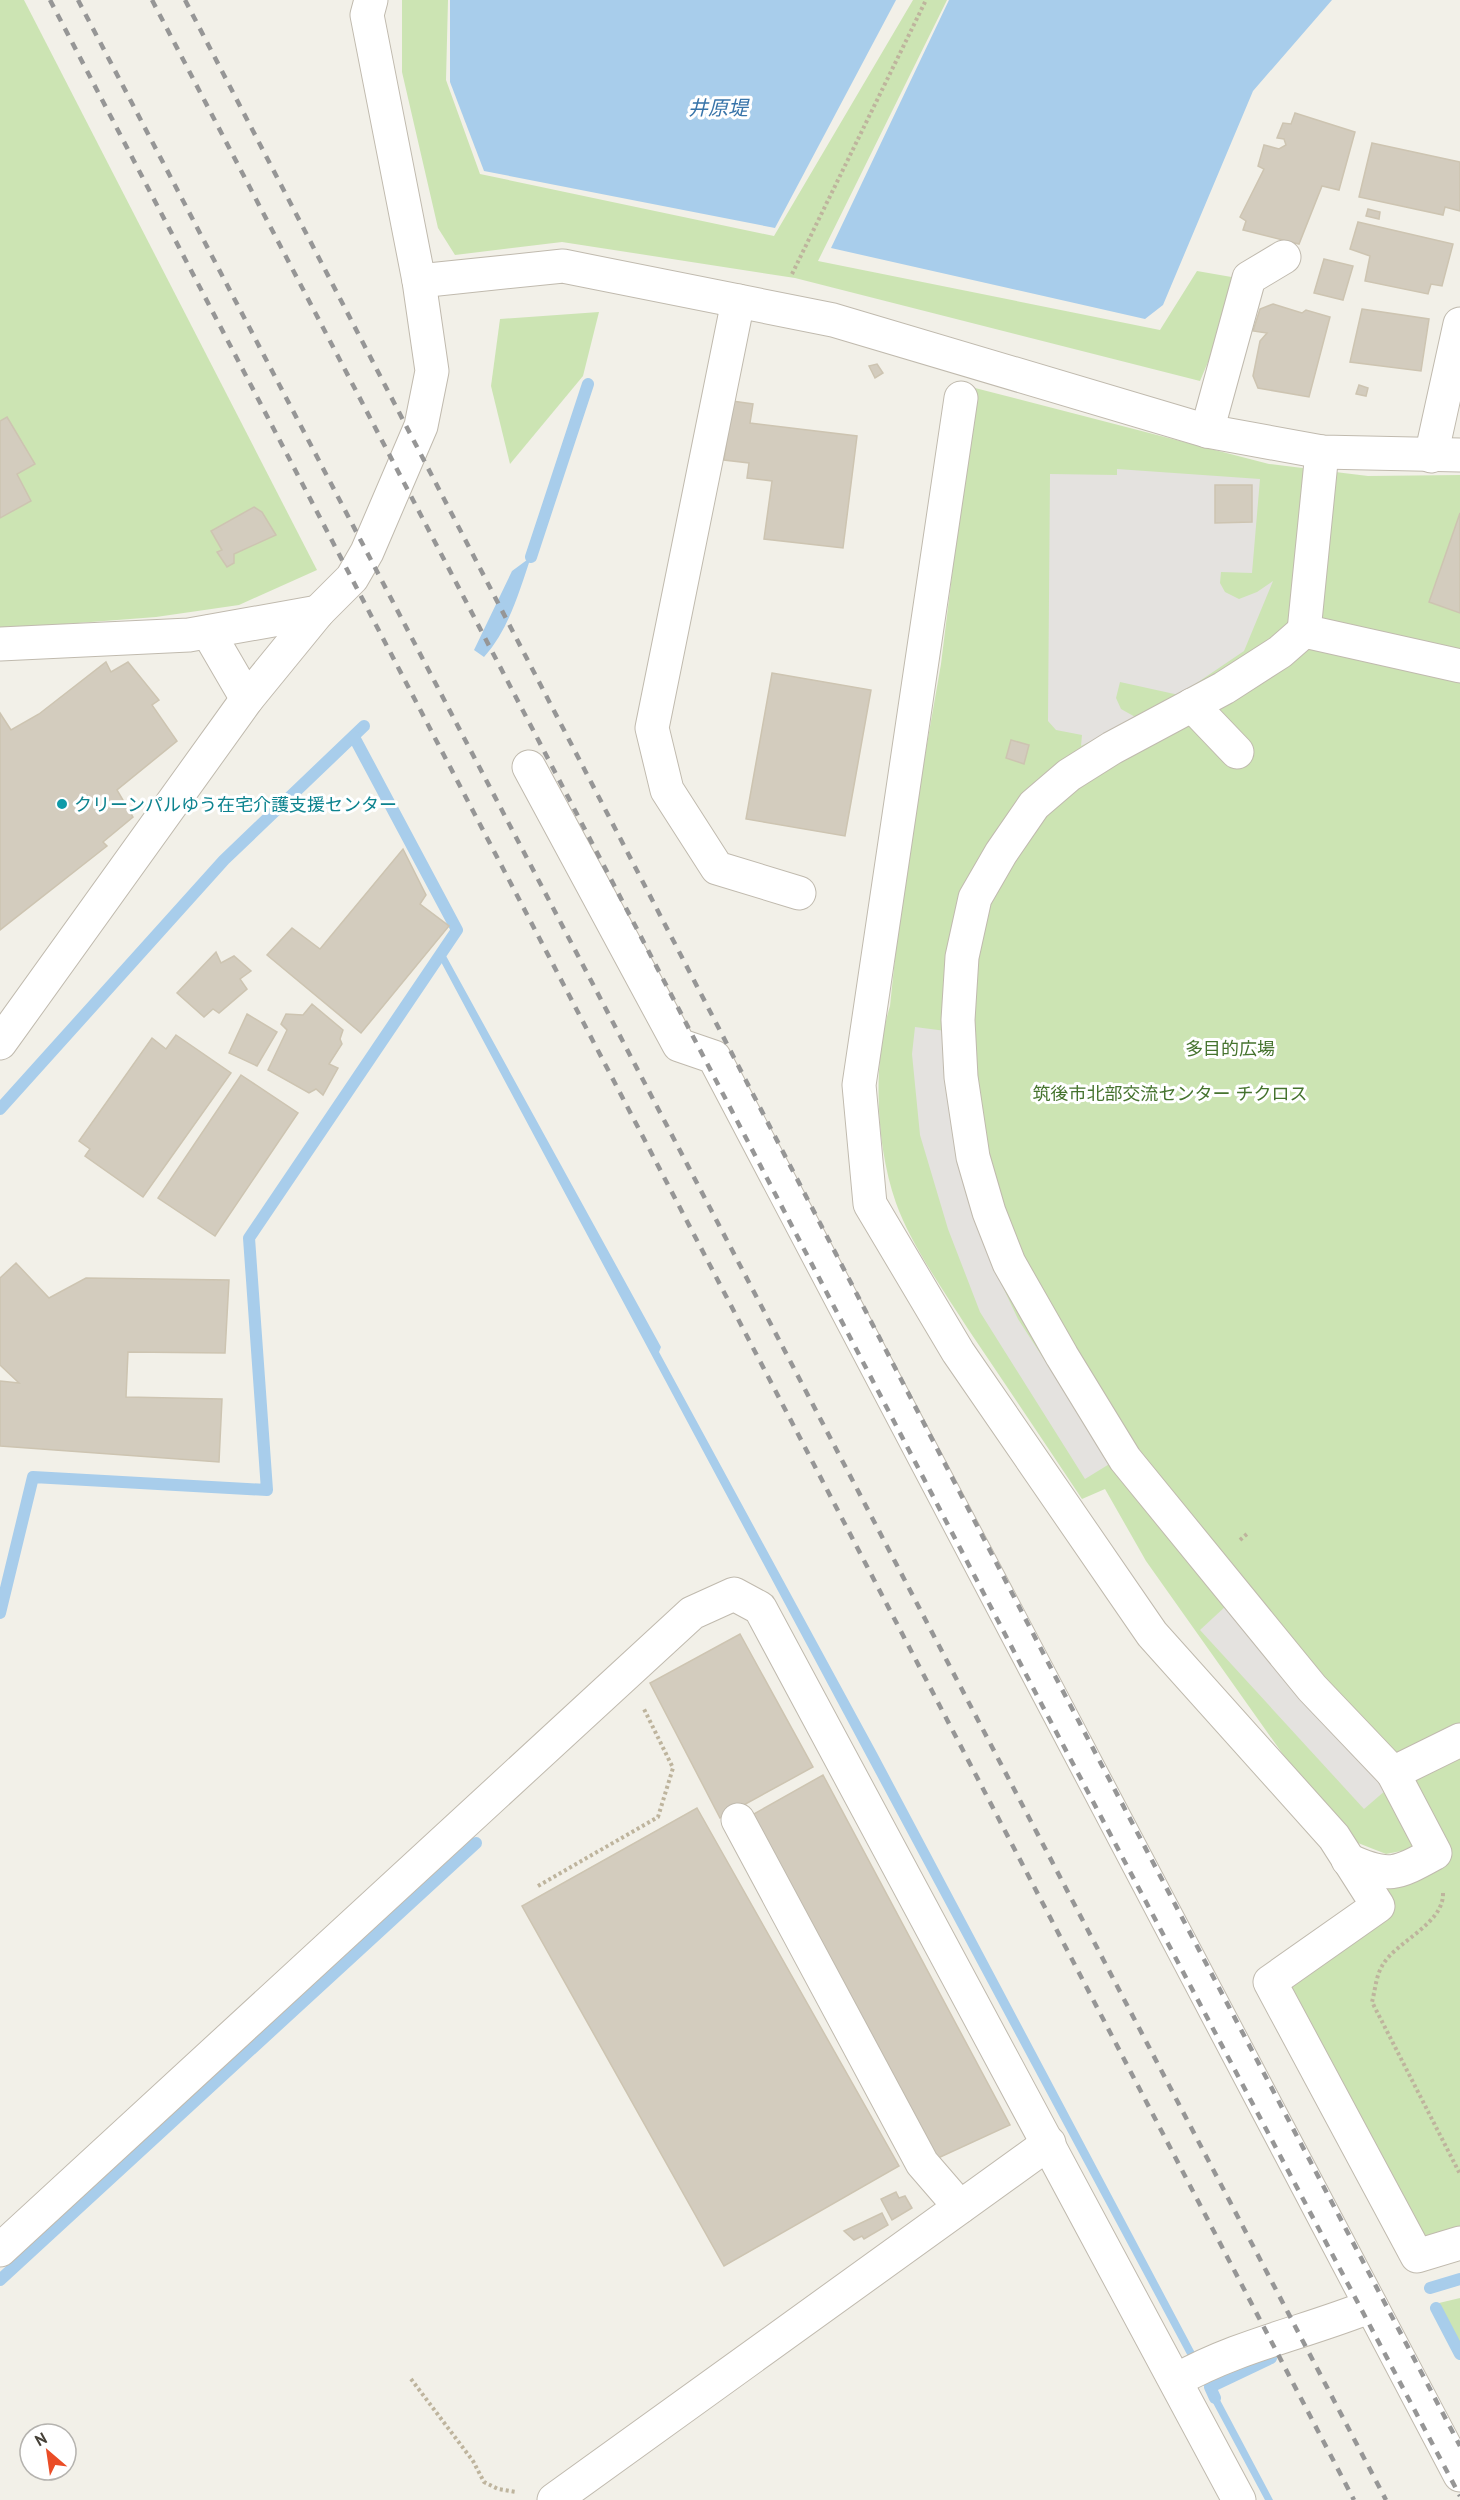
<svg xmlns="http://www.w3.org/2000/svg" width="1460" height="2500" font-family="'PT Sans','Noto Sans JP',sans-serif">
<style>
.green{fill:#cce4b3}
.parking{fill:#e4e2df}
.water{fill:#a8cdeb}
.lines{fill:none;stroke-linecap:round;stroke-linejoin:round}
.stream{stroke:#a8cdeb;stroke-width:12}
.building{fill:#d3ccbe;stroke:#cdc4b1;stroke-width:1.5}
.minor-casing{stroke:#c0baae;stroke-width:35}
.path{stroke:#beb49d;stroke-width:4;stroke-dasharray:3 3;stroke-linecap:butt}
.minor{stroke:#fff;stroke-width:33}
.rail{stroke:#969696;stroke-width:4.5;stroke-dasharray:8 8;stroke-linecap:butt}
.culture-dot{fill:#0f9aa8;stroke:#fff;stroke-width:2}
.labels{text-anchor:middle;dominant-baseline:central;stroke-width:6;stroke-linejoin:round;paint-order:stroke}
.culture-label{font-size:18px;fill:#0d838f;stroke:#fff;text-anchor:start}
.park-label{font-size:18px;fill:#45732e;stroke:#fff}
.water-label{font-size:20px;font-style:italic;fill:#3874a9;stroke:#fff}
</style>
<rect width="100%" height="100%" fill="#f2f0e8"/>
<!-- green -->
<g class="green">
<polygon points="0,0 24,0 317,570 239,605 156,617 0,629"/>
<polygon points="402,0 448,0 446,80 480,174 774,236 913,0 947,0 818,261 1160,330 1197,271 1243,279 1200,381 795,278 562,242 455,255 438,228 402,72"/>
<polygon points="599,312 583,376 510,464 491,386 500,319"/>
<path d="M975 388 1269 464 1368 476 1460 475V2231L1426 2242 1289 1982 1394 1910 1385 1885 1417 1848 1386 1854 1358 1843 1294 1770 1146 1561 1105 1489 1082 1499C1044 1442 1006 1385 968 1329 944 1291 911 1245 896 1203 876 1146 872 1064 890 1006L903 881 941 664Z"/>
<polygon points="1460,2298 1460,2343 1439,2303"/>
</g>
<!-- parking -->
<g class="parking">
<polygon points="1117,469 1260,479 1252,573 1221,572 1220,583 1225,592 1239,599 1257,592 1273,581 1244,651 1179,695 1120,682 1116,698 1121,709 1137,718 1081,746 1082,735 1056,730 1048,721 1050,474 1117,475"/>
<polygon points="915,1027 946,1031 980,1227 1000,1281 1018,1319 1111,1463 1085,1479 980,1312 948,1229 920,1135 912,1054"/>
<polygon points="1227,1605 1386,1790 1364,1809 1200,1630"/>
</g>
<!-- water -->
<g class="water">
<polygon points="450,0 896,0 775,228 484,171 450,82"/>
<polygon points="949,0 1332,0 1253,91 1163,305 1145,319 831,248"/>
<path d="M531 557C519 592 509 629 484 657L474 650 512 571Z"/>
<polygon points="445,954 661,1347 659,1352 877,1753 1273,2500 1265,2500 440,960"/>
</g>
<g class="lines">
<!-- stream -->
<g class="stream">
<polyline points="531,557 588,384"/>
<polyline points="0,1109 224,860 364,726"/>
<polyline points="0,1613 33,1477 267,1490 249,1238 457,930 354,737"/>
<polyline points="0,2280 476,1843"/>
<polyline points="1430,2288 1460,2279"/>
<polyline points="1436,2308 1460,2354"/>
<polyline points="1215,2398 1210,2387 1271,2358"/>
</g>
</g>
<!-- building -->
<g class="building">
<polygon points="1295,113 1355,132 1339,190 1322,186 1299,244 1243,230 1246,221 1240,217 1264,169 1258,166 1264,145 1279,149 1286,145 1284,139 1277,138 1283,123 1291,124"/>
<polygon points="1372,143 1460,162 1460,211 1445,207 1443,215 1359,197"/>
<polygon points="1368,209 1380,212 1379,219 1366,216"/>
<polygon points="1358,222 1453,244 1442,286 1431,284 1428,294 1365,281 1370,256 1350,249"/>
<polygon points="1324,259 1353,266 1343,300 1314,293"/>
<polygon points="1273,304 1302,313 1306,310 1330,317 1309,397 1258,388 1253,376 1260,341 1267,333 1253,331 1260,309"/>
<polygon points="1362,309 1429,319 1421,371 1350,362"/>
<polygon points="877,364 883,373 875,378 869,366"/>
<polygon points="1359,385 1368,388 1366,396 1356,394"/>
<polygon points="732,401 753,404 750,423 857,436 843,548 764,539 772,481 747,478 749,463 724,460"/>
<polygon points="7,417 35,464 17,474 31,501 0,518 0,421"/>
<polygon points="1215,485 1252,485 1252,522 1215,523"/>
<polygon points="254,507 262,512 276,535 234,554 234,563 227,567 217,552 222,550 211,531"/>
<polygon points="1460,513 1460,613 1429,602"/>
<polygon points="106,662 111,672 128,662 159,700 152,705 177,741 117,790 133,817 103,842 107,846 0,930 0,713 11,730 39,714"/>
<polygon points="772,673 871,690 845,836 746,819"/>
<polygon points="1011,740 1029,745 1024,764 1006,758"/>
<polygon points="403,849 426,895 420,904 449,926 361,1033 267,955 292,928 320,949"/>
<polygon points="216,952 221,963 234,956 251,971 240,979 247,989 219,1013 213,1009 204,1017 177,993"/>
<polygon points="312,1004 343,1030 340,1039 342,1044 329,1064 338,1068 323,1095 316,1089 309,1093 268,1070 287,1030 281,1024 286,1014 303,1015"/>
<polygon points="247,1014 277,1032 257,1066 229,1053"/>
<polygon points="176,1035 231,1073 143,1197 85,1156 90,1149 79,1141 152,1038 166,1049"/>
<polygon points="241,1075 298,1113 215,1236 158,1198"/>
<polygon points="16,1263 49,1298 86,1278 229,1280 225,1353 128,1352 126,1397 222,1399 219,1462 0,1446 0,1381 19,1383 0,1365 0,1278"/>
<polygon points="740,1634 813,1767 720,1818 650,1683"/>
<polygon points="823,1775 1010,2125 936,2159 752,1815"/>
<polygon points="697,1808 899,2166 724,2266 522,1906"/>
<polygon points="896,2192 899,2198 905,2196 912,2208 892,2220 881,2199"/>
<polygon points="882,2213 888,2225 864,2239 862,2236 854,2240 844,2231"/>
</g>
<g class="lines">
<defs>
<g id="minor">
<polyline points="419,281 563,266 833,320 1207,431 1322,452 1460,455"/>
<polyline points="738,301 652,728 667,790 717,868 799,893"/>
<polyline points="961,398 859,1085 870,1204 958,1352 1152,1634 1334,1837 1378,1906 1270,1982 1417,2256 1460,2243"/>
<polyline points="1207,431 1249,278 1284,257"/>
<polyline points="1322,452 1304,631 1460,666"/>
<polyline points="1431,456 1460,324"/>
<polyline points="1304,631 1280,652 1224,688 1112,748 1069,775 1034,805 1001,853 975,898 962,957 958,1020 961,1077 973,1157 989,1212 1009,1263 1062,1356 1125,1459 1312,1688 1393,1773 1460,1740"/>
<polyline points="208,632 247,699"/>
<polyline points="0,644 189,635 318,612"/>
<polyline points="1192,705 1237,752"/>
<polyline points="529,767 679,1045 714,1057 1460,2475"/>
<polyline points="0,1043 247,699 318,612 352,578 367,552 421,426 432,371 419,281 367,15 371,0"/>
<polyline points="738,1820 922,2163 960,2207"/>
<path d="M1348 1860C1389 1879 1397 1874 1435 1853L1393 1773"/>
<polyline points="0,2250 692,1613 734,1594 760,1608 1239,2500"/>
<path d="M1177 2380C1236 2346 1307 2332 1371 2306"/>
<polyline points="554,2500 1049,2143"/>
</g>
</defs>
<!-- minor casing -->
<use href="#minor" class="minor-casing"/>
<!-- path -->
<g class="path">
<polyline points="792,274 926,0"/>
<polyline points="1240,1540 1247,1534"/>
<polyline points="538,1886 658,1817 673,1768 644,1709"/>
<path d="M1443 1893C1444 1924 1396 1941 1382 1966 1376 1976 1375 1991 1372 2002L1460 2174"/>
<polyline points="411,2379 473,2461 484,2482 498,2489 516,2492"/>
</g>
<!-- minor -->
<use href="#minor" class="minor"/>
<!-- rail -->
<g class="rail">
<polyline points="50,0 1354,2500"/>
<polyline points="78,0 1386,2500"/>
<polyline points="152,0 1043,1707 1460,2496"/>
<polyline points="185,0 1067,1699 1460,2446"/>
</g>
</g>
<!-- markers -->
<circle class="culture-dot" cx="62" cy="804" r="6"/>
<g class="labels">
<!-- culture labels -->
<g class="culture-label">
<text x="74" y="804">クリーンパルゆう在宅介護支援センター</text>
</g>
<!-- park labels -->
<g class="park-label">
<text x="1230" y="1048">多目的広場</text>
<text x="1170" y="1093">筑後市北部交流センター チクロス</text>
</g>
<!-- water labels -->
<g class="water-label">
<text x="718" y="108">井原堤</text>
</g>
</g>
<!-- north arrow -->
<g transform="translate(48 2452) rotate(331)"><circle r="28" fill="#ffffff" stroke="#b5b3af" stroke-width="1.5"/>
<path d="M0-4.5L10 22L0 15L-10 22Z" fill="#ea4d27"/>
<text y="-9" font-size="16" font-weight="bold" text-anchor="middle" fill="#454037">N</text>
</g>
</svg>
